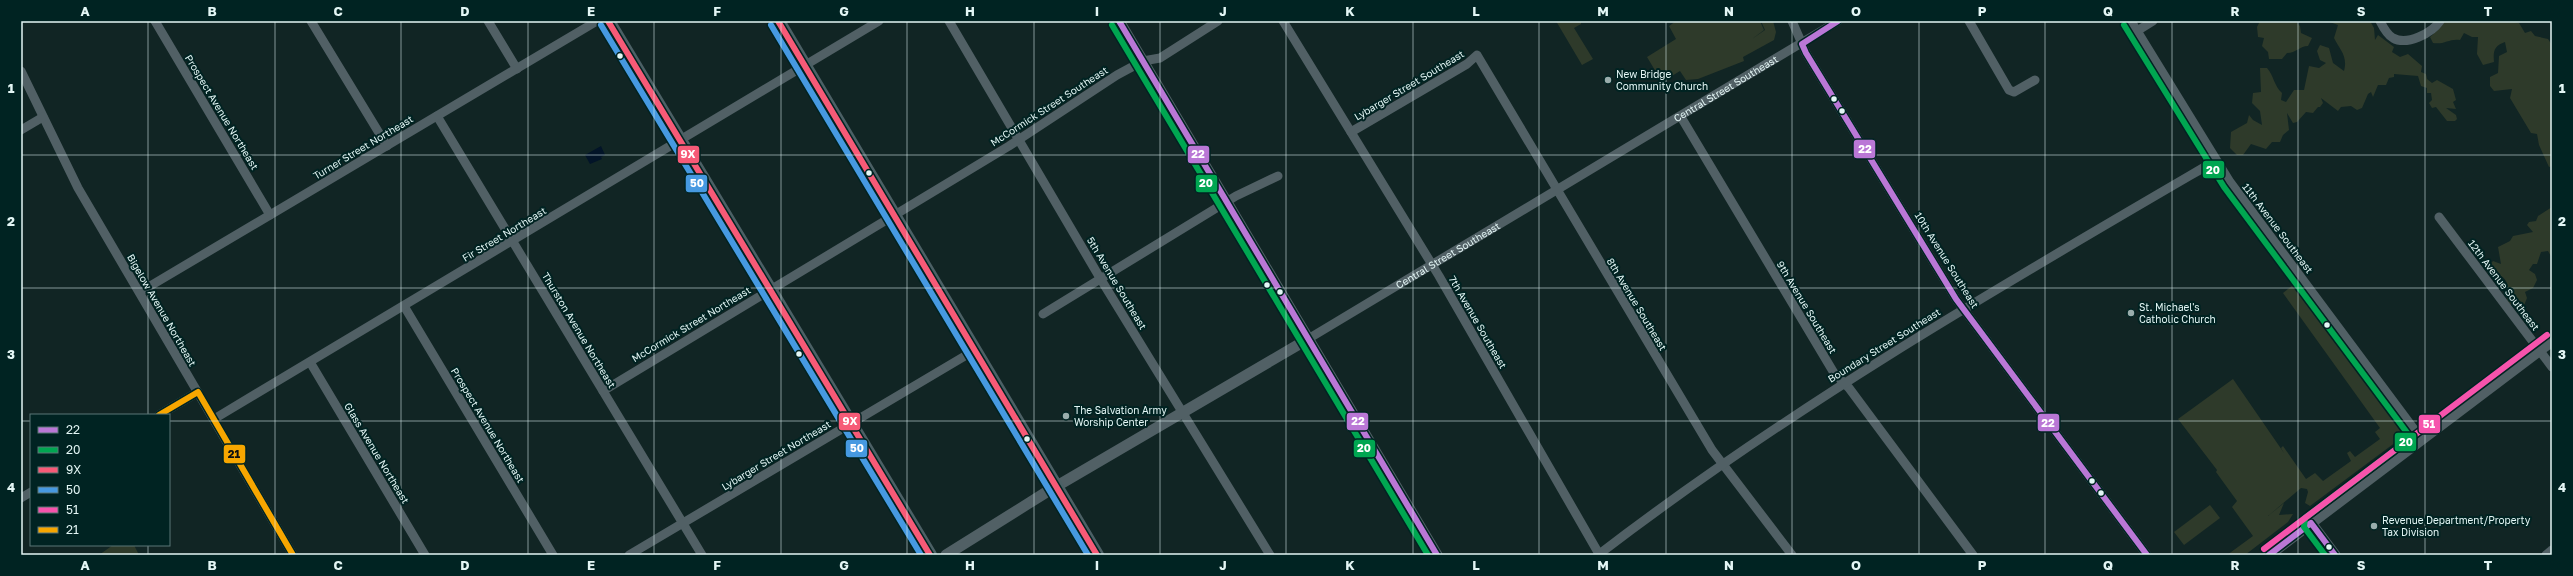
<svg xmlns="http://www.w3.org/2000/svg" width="2573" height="576" font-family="'Golos Text',sans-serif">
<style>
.green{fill:#2e3a2a}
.water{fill:#021428}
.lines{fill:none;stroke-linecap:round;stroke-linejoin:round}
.minor{stroke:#516065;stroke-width:9}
.tertiary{stroke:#516065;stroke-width:11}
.primary{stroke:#4c6065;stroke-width:14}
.bus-1-casing{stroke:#002322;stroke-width:9}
.bus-2-casing{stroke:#002322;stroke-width:9}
.bus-3-casing{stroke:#002322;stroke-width:9}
.bus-4-casing{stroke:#002322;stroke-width:9}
.bus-5-casing{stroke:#002322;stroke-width:9}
.bus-6-casing{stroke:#002322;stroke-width:9}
.bus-1{stroke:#ba77d6;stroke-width:6}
.bus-2{stroke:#00a651;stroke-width:6}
.bus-3{stroke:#f75a77;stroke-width:6}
.bus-4{stroke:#4699e1;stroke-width:6}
.bus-5{stroke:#f653ac;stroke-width:6}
.bus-6{stroke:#f7a600;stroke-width:6}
.grid{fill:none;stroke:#e3f6f5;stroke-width:1;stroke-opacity:0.55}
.bus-dot{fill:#e3f6f5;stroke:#002322;stroke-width:1.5}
.poi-dot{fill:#9aadac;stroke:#002322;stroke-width:1.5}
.labels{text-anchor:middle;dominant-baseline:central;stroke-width:4;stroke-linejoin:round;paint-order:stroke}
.poi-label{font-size:10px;fill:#e3f6f5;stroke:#002322;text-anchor:start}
.street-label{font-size:10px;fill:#e3f6f5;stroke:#002322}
.line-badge{stroke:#002322;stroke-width:1.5}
.badge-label{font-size:11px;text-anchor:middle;font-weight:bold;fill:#fff}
.pale-badge-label{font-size:11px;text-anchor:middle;font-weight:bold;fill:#111}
.neatline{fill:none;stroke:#e3f6f5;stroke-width:1.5}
.grid-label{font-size:13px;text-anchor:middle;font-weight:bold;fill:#e3f6f5}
</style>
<rect width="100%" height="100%" fill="#112524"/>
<!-- green -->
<g class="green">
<polygon points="1556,21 1581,21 1581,24 1574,28 1593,59 1582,65"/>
<polygon points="1676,21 1760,21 1764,30 1752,39 1765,30 1761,21 1773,21 1776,32 1774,40 1743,57 1744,61 1698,79 1686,80 1680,71 1662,82 1647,57 1676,39 1669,26"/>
<path d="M2260 21H2295L2300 26 2301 33 2312 38 2308 46C2300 46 2296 53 2287 53L2282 59H2269L2268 52 2262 46 2264 38 2258 37 2257 27Z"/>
<path d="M2327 21H2370L2374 28 2375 40 2378 35 2394 47 2392 52 2400 57 2408 54 2422 66 2421 72 2426 74 2427 79 2432 83 2437 80 2453 89 2456 100 2453 102 2456 109 2446 108 2456 115 2457 119 2455 121H2447L2436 107 2432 108 2429 103 2432 100 2431 93H2427V88L2421 86 2418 76 2394 74V77L2389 78 2386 85H2378L2373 97 2371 92 2368 94 2362 108 2357 110 2351 106 2341 107 2338 111 2321 98 2323 103 2320 107H2318L2313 113 2306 112 2297 122 2293 123 2287 113 2289 130 2283 135 2280 142H2272L2266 149 2251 144 2243 155H2237L2230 148 2231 132 2247 123 2249 115 2253 120 2262 125 2260 111 2252 103 2253 93 2261 92 2260 68H2267C2274 76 2274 86 2282 93L2281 100 2286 102 2294 90H2304L2309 66 2319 68 2326 63 2320 60 2317 51 2320 45 2329 48 2333 63 2344 71C2348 56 2340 50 2334 38L2338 25Z"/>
<path d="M2443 21H2510L2519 23 2525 33 2531 31 2535 36 2548 39 2552 45V166L2549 167 2539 145 2537 134 2531 133 2510 98 2512 89 2494 91 2490 86V77L2498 73 2499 56 2507 52 2505 42C2494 46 2493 51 2494 62L2483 65 2477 54 2478 37H2472L2464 33 2460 40C2450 38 2444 45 2433 43L2430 37 2440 28Z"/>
<path d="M2552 207V258L2548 251 2541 252 2537 264H2533L2529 270 2535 274 2537 280 2533 288 2525 292 2527 298 2523 308 2517 304 2511 305 2507 300C2507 289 2511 281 2498 274L2493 276 2487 268 2493 261 2501 264 2498 247 2510 241 2513 236 2533 232 2527 225 2529 222 2536 221 2538 216Z"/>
<polygon points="2293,285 2402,431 2404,436 2310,506 2305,503 2308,492 2307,489 2301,488 2301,478 2301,488 2268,516 2284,503 2279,515 2293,514 2288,522 2245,555 2227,555 2253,536 2232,507 2237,501 2216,472 2217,470 2178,419 2233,379 2284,453 2281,448 2283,446 2306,479 2315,473 2323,481 2351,461 2347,453 2350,451 2355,457 2380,439 2375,432 2380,428 2283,293"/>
<polygon points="2210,505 2220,518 2184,545 2174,532"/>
<polygon points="113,545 134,545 139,555 99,555"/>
</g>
<!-- water -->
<polygon class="water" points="601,146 605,155 601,157 602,159 590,164 585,155"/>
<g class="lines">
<!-- minor -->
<g class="minor">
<polyline points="155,21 270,215"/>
<polyline points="311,21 387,146"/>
<polyline points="488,21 517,69"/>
<polyline points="949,21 1100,278 1270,555"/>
<polyline points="1283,21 1439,276 1599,554"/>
<polyline points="1792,21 1806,53 1956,299 2147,555"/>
<polyline points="1969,21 2009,90 2014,92 2035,80"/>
<polyline points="2131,21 2230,182 2422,440"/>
<path d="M2380 21C2383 27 2387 35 2393 38 2407 46 2432 33 2440 21"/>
<polyline points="2137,31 2153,21"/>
<polyline points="21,71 78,188 293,555"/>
<polyline points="437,116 702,555"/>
<polyline points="1681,117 1834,373 1849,388 1973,555"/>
<polyline points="21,130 43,117"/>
<polyline points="1351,132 1467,64 1477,55 1712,450 1792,555"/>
<polyline points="2439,217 2552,367"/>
<polyline points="140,292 597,21"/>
<polyline points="404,306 553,555"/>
<polyline points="1043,314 1236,196 1278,176"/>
<path id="s1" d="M1308 339 1838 21"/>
<polyline points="310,362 425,555"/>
<polyline points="603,391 1009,146 1117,75 1143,61 1160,58 1218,21"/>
<polyline points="159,415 198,392"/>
<polyline points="214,419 879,21"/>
<polyline points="21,498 31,492"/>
<polyline points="629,555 975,350"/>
<path d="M1598 555C1792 406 2004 284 2215 161"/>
<polyline points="2546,555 2552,550"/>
</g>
<!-- tertiary -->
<g class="tertiary">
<polyline points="1119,21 1437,555"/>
<polyline points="2311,523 2335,555"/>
<polyline points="946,555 1045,493 1308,339"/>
<polyline points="2269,555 2552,341"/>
</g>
<!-- primary -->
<g class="primary">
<polyline points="608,21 930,555"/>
<polyline points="778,21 1097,555"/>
</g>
<defs>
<g id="bus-1">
<polyline points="1119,21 1437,555"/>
<polyline points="1838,21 1802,44 1806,53 1956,299 2147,555"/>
<polyline points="2269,555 2311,523 2335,555"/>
</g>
<g id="bus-2">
<polyline points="1112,25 1428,555"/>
<polyline points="2124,25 2224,187 2411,438 2305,518 2304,527 2325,555"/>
</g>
<g id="bus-3">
<polyline points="608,21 930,555"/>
<polyline points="778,21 1097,555"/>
</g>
<g id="bus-4">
<polyline points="601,25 921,555"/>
<polyline points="771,25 1088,555"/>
</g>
<polyline id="bus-5" points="2264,549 2547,335"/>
<polyline id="bus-6" points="159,415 198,392 293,555"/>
</defs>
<!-- bus-1 casing -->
<use href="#bus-1" class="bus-1-casing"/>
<!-- bus-2 casing -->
<use href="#bus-2" class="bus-2-casing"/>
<!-- bus-3 casing -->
<use href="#bus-3" class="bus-3-casing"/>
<!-- bus-4 casing -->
<use href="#bus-4" class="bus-4-casing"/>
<!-- bus-5 casing -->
<use href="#bus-5" class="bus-5-casing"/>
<!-- bus-6 casing -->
<use href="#bus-6" class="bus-6-casing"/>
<!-- bus-1 -->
<use href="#bus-1" class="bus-1"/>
<!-- bus-2 -->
<use href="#bus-2" class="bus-2"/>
<!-- bus-3 -->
<use href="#bus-3" class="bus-3"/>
<!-- bus-4 -->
<use href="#bus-4" class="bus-4"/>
<!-- bus-5 -->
<use href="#bus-5" class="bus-5"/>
<!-- bus-6 -->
<use href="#bus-6" class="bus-6"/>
</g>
<!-- grid -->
<path class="grid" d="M148 21V415M275 21V555M401 21V555M528 21V555M654 21V555M781 21V555M907 21V555M1034 21V555M1160 21V555M1286 21V555M1413 21V555M1539 21V555M1666 21V555M1792 21V555M1919 21V555M2045 21V555M2172 21V555M2298 21V555M2425 21V555M21 155H2552M21 288H2552M21 421H31M169 421H2552M148 545V555"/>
<!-- markers -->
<g class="bus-dot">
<circle cx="620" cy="56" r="3.5"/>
<circle cx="1834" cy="99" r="3.5"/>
<circle cx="1842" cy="111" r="3.5"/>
<circle cx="869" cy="173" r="3.5"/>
<circle cx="1267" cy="285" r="3.5"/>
<circle cx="1280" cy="292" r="3.5"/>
<circle cx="2327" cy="325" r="3.5"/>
<circle cx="799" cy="354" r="3.5"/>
<circle cx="1027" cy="439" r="3.5"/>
<circle cx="2092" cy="481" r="3.5"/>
<circle cx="2101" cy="493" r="3.5"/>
<circle cx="2329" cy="547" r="3.5"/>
</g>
<g class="poi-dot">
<circle cx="1608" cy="80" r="4"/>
<circle cx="2131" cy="313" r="4"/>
<circle cx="1066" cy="416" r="4"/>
<circle cx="2374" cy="526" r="4"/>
</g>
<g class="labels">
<!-- poi labels -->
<g class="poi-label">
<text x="1616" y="74">New Bridge<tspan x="1616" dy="12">Community Church</tspan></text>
<text x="2139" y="307">St. Michael's<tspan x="2139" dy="12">Catholic Church</tspan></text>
<text x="1074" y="410">The Salvation Army<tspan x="1074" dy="12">Worship Center</tspan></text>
<text x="2382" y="520">Revenue Department/Property<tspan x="2382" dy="12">Tax Division</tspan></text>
</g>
<!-- street labels -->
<g class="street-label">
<text transform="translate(1409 85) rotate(-31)">Lybarger Street Southeast</text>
<text stroke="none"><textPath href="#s1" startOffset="487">Central Street Southeast</textPath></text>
<text transform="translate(1049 106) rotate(-33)">McCormick Street Southeast</text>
<text transform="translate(222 112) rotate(59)">Prospect Avenue Northeast</text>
<text transform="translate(363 147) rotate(-31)">Turner Street Northeast</text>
<text transform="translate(2278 228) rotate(53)">11th Avenue Southeast</text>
<text transform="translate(504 234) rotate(-31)">Fir Street Northeast</text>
<text stroke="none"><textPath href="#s1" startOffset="163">Central Street Southeast</textPath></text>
<text transform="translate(1947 260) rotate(58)">10th Avenue Southeast</text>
<text transform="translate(1117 283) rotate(59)">5th Avenue Southeast</text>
<text transform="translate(2504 285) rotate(53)">12th Avenue Southeast</text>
<text transform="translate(1637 304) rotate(59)">8th Avenue Southeast</text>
<text transform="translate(1807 307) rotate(59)">9th Avenue Southeast</text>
<text transform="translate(162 310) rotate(60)">Bigelow Avenue Northeast</text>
<text transform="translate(1478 322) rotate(60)">7th Avenue Southeast</text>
<text transform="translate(691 324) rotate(-31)">McCormick Street Northeast</text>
<text transform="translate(579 330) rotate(59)">Thurston Avenue Northeast</text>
<text transform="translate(1884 345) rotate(-32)">Boundary Street Southeast</text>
<text transform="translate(488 425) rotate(59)">Prospect Avenue Northeast</text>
<text transform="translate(377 453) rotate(59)">Glass Avenue Northeast</text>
<text transform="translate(776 455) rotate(-31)">Lybarger Street Northeast</text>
</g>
</g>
<g class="line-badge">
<rect x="1853" y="139" width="23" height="20" rx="4" fill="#ba77d6"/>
<rect x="677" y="145" width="23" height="19" rx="4" fill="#f75a77"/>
<rect x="1187" y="145" width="23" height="19" rx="4" fill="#ba77d6"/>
<rect x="2202" y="160" width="23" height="19" rx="4" fill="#00a651"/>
<rect x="685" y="174" width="23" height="19" rx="4" fill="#4699e1"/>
<rect x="1195" y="174" width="23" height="19" rx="4" fill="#00a651"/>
<rect x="838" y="412" width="23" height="19" rx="4" fill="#f75a77"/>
<rect x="1346" y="412" width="23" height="19" rx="4" fill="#ba77d6"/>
<rect x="2037" y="413" width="23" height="19" rx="4" fill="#ba77d6"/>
<rect x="2418" y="414" width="23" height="20" rx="4" fill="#f653ac"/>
<rect x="2394" y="432" width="23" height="20" rx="4" fill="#00a651"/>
<rect x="845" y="439" width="23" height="19" rx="4" fill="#4699e1"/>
<rect x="1353" y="439" width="23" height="19" rx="4" fill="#00a651"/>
<rect x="223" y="444" width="23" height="20" rx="4" fill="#f7a600"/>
</g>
<g class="badge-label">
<text x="1865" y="153">22</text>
<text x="688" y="158">9X</text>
<text x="1198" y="158">22</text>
<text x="2213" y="174">20</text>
<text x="697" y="187">50</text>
<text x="1206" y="187">20</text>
<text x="850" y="425">9X</text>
<text x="1358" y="425">22</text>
<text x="2048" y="427">22</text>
<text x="2429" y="428">51</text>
<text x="2406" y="446">20</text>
<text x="857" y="452">50</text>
<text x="1364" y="452">20</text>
</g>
<g class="pale-badge-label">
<text x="234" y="458">21</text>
</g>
<!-- border -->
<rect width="2573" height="576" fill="none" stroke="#002322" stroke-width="44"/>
<!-- legend -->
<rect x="30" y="414" width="140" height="132" fill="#002322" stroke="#5b7776"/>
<rect x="38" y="427" width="20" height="6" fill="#ba77d6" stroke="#5b7776"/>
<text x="66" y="434" font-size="12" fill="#e3f6f5">22</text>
<rect x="38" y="447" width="20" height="6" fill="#00a651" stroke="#5b7776"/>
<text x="66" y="454" font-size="12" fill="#e3f6f5">20</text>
<rect x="38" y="467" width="20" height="6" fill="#f75a77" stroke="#5b7776"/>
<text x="66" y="474" font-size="12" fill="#e3f6f5">9X</text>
<rect x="38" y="487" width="20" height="6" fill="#4699e1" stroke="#5b7776"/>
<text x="66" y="494" font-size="12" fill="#e3f6f5">50</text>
<rect x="38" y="507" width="20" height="6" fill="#f653ac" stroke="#5b7776"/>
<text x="66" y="514" font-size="12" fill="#e3f6f5">51</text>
<rect x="38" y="527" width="20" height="6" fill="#f7a600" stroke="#5b7776"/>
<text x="66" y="534" font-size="12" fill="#e3f6f5">21</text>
<rect x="22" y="22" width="2529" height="532" class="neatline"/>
<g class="grid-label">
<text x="85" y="16">A</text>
<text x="212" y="16">B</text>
<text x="338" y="16">C</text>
<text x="465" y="16">D</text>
<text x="591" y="16">E</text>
<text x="717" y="16">F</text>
<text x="844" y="16">G</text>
<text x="970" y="16">H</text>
<text x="1097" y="16">I</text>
<text x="1223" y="16">J</text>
<text x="1350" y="16">K</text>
<text x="1476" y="16">L</text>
<text x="1603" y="16">M</text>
<text x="1729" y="16">N</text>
<text x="1856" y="16">O</text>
<text x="1982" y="16">P</text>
<text x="2108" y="16">Q</text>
<text x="2235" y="16">R</text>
<text x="2361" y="16">S</text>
<text x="2488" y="16">T</text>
<text x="11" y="93">1</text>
<text x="2562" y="93">1</text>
<text x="11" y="226">2</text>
<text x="2562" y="226">2</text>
<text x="11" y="359">3</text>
<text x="2562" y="359">3</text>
<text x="11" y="492">4</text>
<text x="2562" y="492">4</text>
<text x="85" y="570">A</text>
<text x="212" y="570">B</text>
<text x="338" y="570">C</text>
<text x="465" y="570">D</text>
<text x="591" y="570">E</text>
<text x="717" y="570">F</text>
<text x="844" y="570">G</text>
<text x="970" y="570">H</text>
<text x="1097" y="570">I</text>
<text x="1223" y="570">J</text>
<text x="1350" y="570">K</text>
<text x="1476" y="570">L</text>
<text x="1603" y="570">M</text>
<text x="1729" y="570">N</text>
<text x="1856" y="570">O</text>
<text x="1982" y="570">P</text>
<text x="2108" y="570">Q</text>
<text x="2235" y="570">R</text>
<text x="2361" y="570">S</text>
<text x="2488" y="570">T</text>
</g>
</svg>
